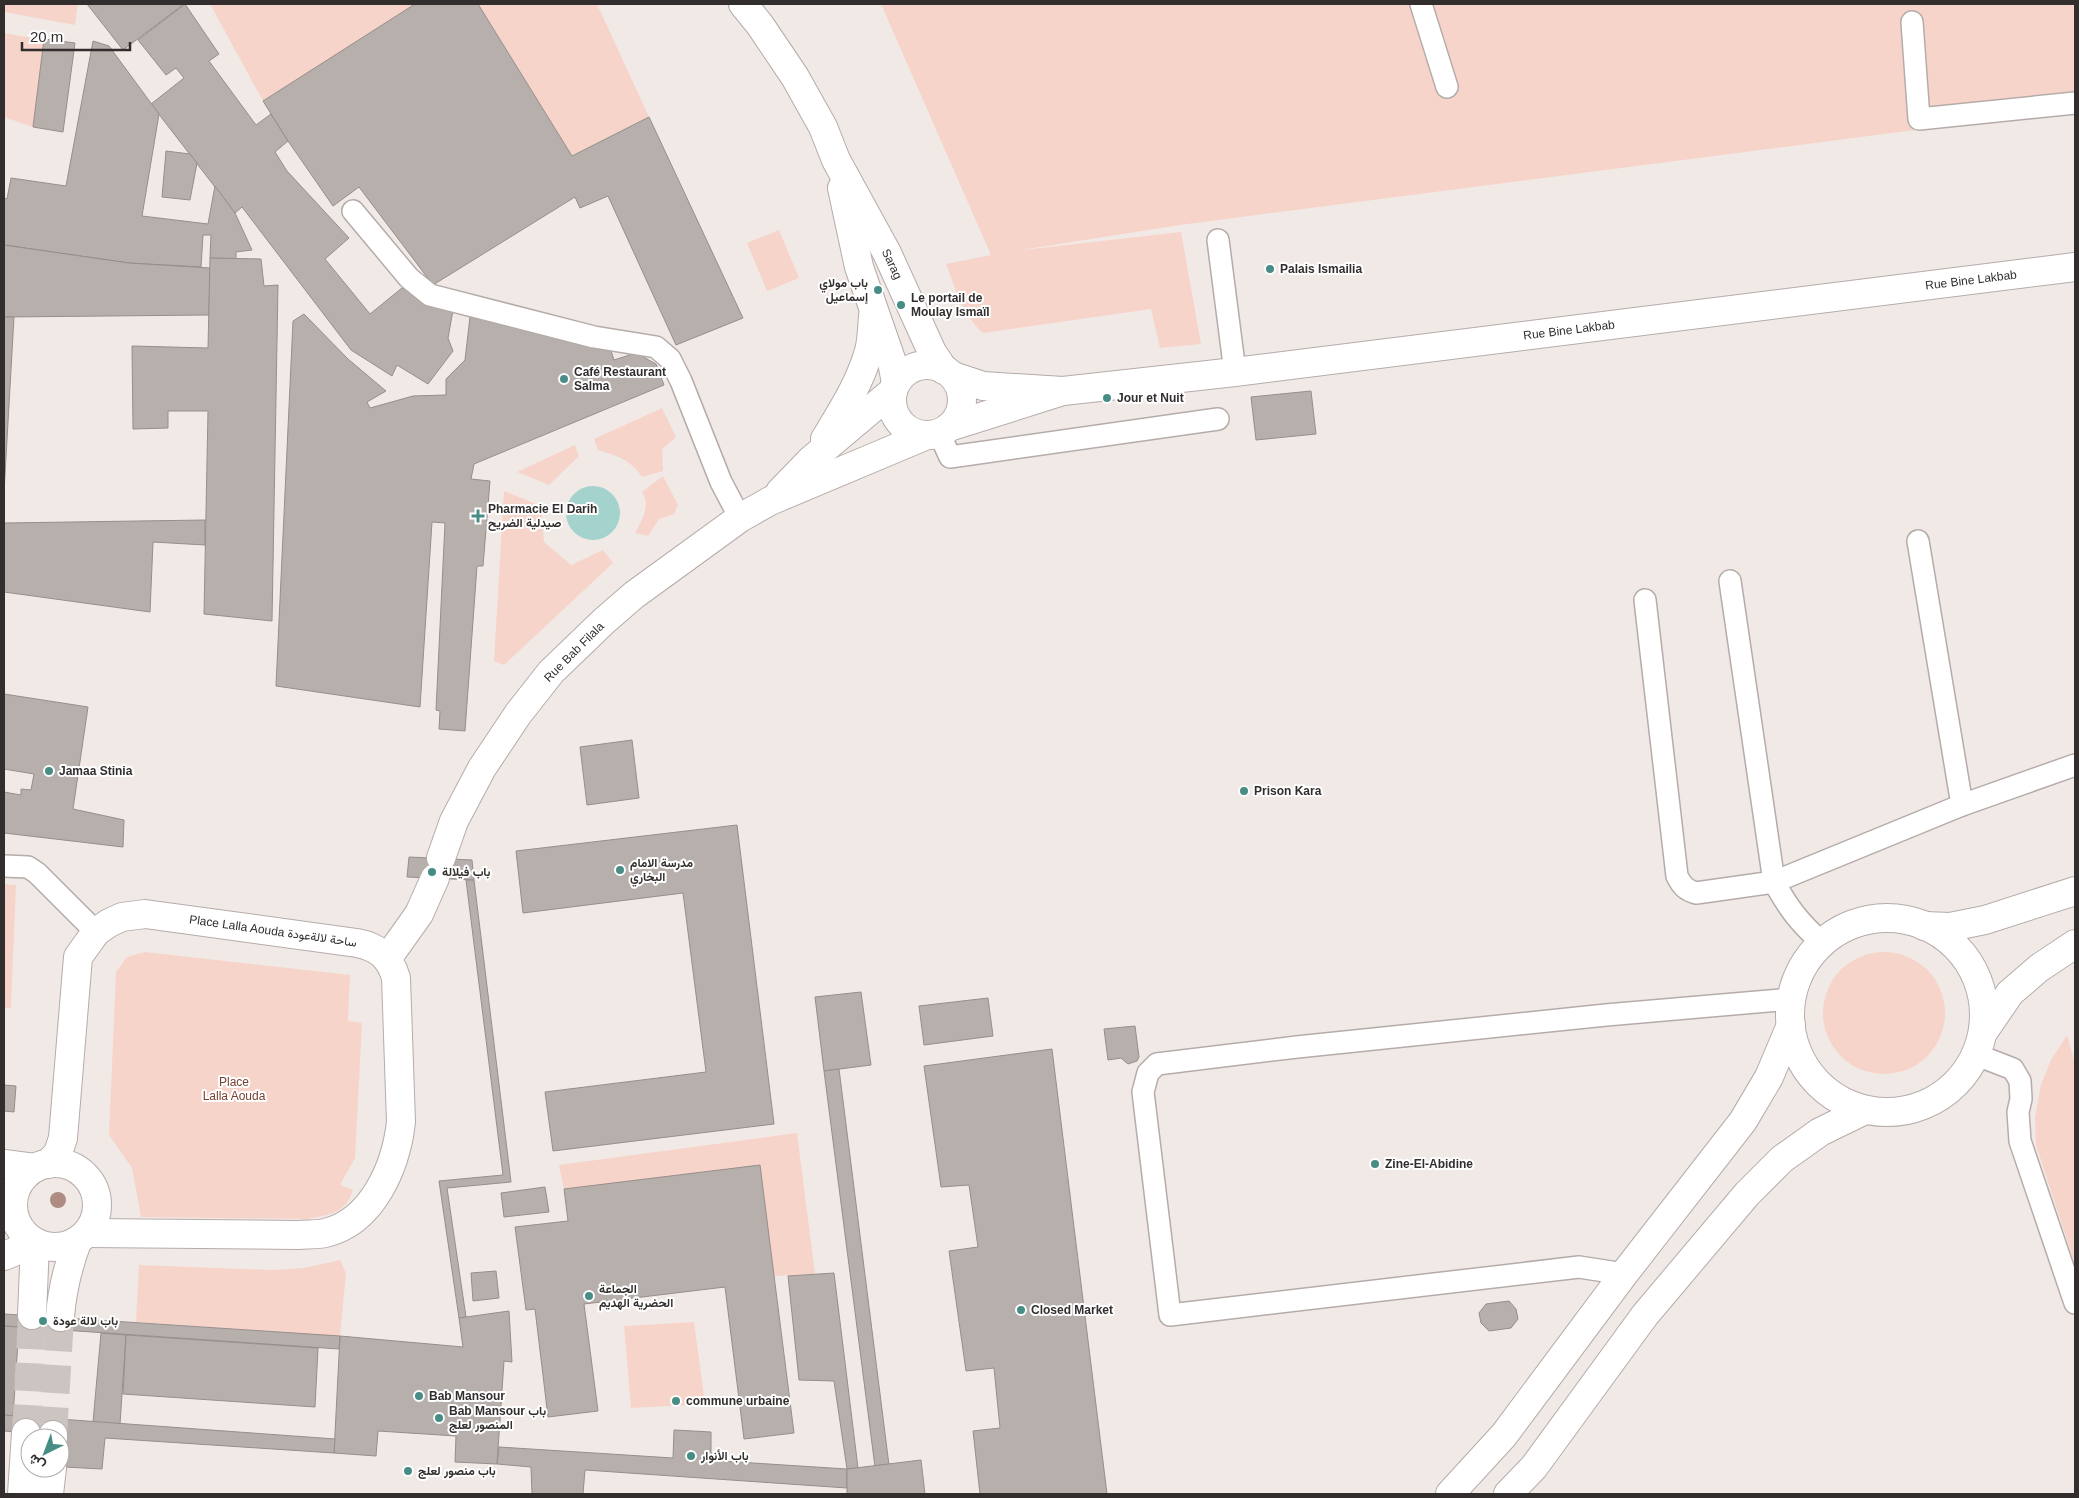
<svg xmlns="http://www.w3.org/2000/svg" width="2079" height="1498" font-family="Helvetica,Vazirmatn,sans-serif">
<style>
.green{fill:#f7d4ca}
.water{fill:#a3d3cc}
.building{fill:#b7afac;stroke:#968e8b}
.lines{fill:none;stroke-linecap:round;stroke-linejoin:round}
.minor-tunnel{stroke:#cbc4c1;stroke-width:28;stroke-dasharray:28 14;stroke-linecap:butt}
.service-casing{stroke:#b5acaa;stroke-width:24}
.minor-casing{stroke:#b5acaa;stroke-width:30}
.secondary-casing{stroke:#b5acaa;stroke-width:30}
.service{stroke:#fff;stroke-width:21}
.minor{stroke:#fff;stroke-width:28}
.secondary{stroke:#fff;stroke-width:28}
.tree{fill:#ae8c82}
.poi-dot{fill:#488d85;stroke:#fff;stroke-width:2}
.labels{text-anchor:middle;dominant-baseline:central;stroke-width:4;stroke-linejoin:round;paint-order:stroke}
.street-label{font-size:12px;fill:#312e2d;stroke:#fff}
.poi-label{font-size:12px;font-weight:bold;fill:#312e2d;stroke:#fff;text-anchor:start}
.park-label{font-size:12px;fill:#774030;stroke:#fff}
</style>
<rect width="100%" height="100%" fill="#f1e9e6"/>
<!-- green -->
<g class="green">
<polygon points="4,4 78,4 75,25 4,12"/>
<polygon points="210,4 415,4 263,101"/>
<polygon points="478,4 597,4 649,117 572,156"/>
<path d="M881 4H2075V112L1954 125 1180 225 1014 251 1181 232 1201 344 1160 348 1151 309 983 333C962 314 956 290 946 264L991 255Z"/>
<polygon points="4,33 44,40 33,127 4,117"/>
<polygon points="779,230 799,278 767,291 747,243"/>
<path d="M662 408 676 437 662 449 663 471 642 477C631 460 616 455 598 450L594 439Z"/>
<polygon points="575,445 579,456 549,485 517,472"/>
<path d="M663 476 678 505 674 514 659 519 648 536 635 533C642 520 651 506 642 492Z"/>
<polygon points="504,491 541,506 544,542 571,565 603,550 613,563 504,665 494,661"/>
<polygon points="4,884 16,885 11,1008 4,1008"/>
<path d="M145 952 350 975 348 1021 362 1023 355 1158 340 1185 353 1190C345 1214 330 1214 308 1219L141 1217 132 1168 109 1135 116 972 127 957Z"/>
<circle cx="1884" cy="1013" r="61"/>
<polygon points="2067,1035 2075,1063 2075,1264 2036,1145 2035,1117 2041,1085 2051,1060"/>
<polygon points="797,1133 815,1274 774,1276 760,1166 564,1189 559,1165"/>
<polygon points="340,1260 346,1273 340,1336 136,1322 139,1265 272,1270 304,1268"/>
<polygon points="694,1322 705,1404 631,1408 624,1326"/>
</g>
<!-- water -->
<circle class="water" cx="593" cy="513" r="27"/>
<!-- building -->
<g class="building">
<polygon points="87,4 184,4 123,50"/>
<polygon points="185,4 219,54 209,61 256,125 271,114 288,141 275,152 287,171 349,238 325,259 370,314 402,288 453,310 448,338 453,351 428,384 397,365 392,376 351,350 242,207 235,213 151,104 184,78 176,68 166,75 138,40"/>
<polygon points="415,4 478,4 572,156 649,117 743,318 676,345 608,196 580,208 575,197 433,285 359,187 333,206 288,141 263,101"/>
<polygon points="44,39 75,43 63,132 33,127"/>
<polygon points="93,41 109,46 159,114 142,216 208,224 215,186 235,213 252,250 236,252 236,259 210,258 211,235 203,235 201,267 129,263 4,245 4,198 7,199 11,178 66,186"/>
<polygon points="166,151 190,154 197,163 190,200 162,197"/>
<polygon points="4,245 129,263 210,268 209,315 4,317"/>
<polygon points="210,258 261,259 264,286 278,285 272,621 204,614 208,411 168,411 168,428 133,429 132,346 208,348"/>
<polygon points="304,314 348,359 386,391 367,402 370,408 413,396 446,395 446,379 465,360 470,317 611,351 614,360 636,353 656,364 664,385 474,464 471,479 490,481 483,566 477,566 465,731 439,729 440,711 436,710 445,523 432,522 420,707 276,686 293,321"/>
<polygon points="4,317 14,317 4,492"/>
<polygon points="1311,391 1316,434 1256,440 1251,397"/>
<polygon points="205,520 205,545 153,542 150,612 4,592 4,523"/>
<polygon points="4,694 88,707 73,809 124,820 123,847 4,833 4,792 21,795 21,789 31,790 34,774 4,769"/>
<polygon points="632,740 639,798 587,805 580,747"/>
<polygon points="737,825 774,1124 553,1151 545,1092 706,1072 683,893 523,913 516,851"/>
<polygon points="409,857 472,860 474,880 407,877"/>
<polygon points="466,880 474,880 511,1182 447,1188 466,1317 459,1318 439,1181 503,1175"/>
<polygon points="861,992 871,1065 824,1071 815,997"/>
<polygon points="988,998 993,1036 924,1045 919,1006"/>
<polygon points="1135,1026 1139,1057 1137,1061 1128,1064 1121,1058 1108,1060 1104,1029"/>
<polygon points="1052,1049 1107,1494 980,1494 973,1431 1000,1428 994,1368 966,1371 949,1251 978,1247 969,1185 941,1187 924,1066"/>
<polygon points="839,1069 889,1465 875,1467 824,1071"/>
<polygon points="4,1085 16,1086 14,1112 4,1111"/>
<polygon points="760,1165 794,1433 744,1439 725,1287 584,1304 598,1411 548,1417 535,1309 526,1310 515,1227 568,1221 564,1189"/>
<polygon points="545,1187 549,1212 504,1217 501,1193"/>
<polygon points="496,1271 499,1298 473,1301 471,1273"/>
<polygon points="834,1273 858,1468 847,1469 834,1381 799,1380 788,1276"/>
<polygon points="1509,1301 1516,1309 1518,1319 1511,1328 1489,1331 1481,1323 1479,1313 1486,1304"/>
<polygon points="509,1311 512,1362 504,1361 497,1464 455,1462 456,1436 378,1431 376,1456 334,1453 340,1336 463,1347 459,1318"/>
<polygon points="4,1314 340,1336 339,1349 4,1326"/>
<polygon points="4,1326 19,1327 13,1416 4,1415"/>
<polygon points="101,1333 126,1335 120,1424 93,1422"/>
<polygon points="126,1335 318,1348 315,1407 123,1394"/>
<polygon points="4,1415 335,1439 334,1453 105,1438 102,1469 64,1467 64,1436 4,1431"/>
<polygon points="674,1430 711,1432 711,1453 721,1453 721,1461 847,1469 847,1488 585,1470 583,1494 532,1494 531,1467 497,1464 499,1447 673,1458"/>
<polygon points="921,1460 925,1494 847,1494 847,1469"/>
</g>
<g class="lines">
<!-- minor-tunnel -->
<g class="minor-tunnel">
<polyline points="26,1433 32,1315"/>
<polyline points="53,1435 60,1317"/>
</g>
<defs>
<g id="service">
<polyline points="1421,4 1447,87"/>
<polyline points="1912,22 1919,119 2075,103"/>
<polyline points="353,211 409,278 430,295 594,337 656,347 670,359 681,381 721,482 740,518"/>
<polyline points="1218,240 1235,372"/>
<polyline points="939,433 950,457 1218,419"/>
<polyline points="1918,541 1962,805"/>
<path d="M1730 581 1774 882C1789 909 1799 922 1822 943"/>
<path d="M1645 600 1677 876C1682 886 1686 890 1696 893L1774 882 1962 805 2075 765"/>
<polyline points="4,866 28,867 37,873 96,932"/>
<polyline points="1977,1055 2013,1069 2020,1081 2021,1099 2018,1112 2020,1141 2075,1303"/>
<polyline points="1624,1274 1579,1267 1170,1315 1143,1092 1148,1073 1157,1064 1297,1047 1606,1015 1791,999"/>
</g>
<g id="minor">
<polyline points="743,4 760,25 795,77 823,127 836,160 887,253 932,352 944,370"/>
<polyline points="842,188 859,267 892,362 896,383"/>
<circle cx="927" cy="400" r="35"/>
<polyline points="1063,391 1235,372 2075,267"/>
<polyline points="949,427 1063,391 983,386 953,376"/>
<path d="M825 439C842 411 860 383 869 351 872 340 872 327 873 316"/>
<polyline points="780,492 811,460 893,391"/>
<polyline points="441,858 454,821 482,768 518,714 551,672 604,621 634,595 740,518 770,501 927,435"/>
<polyline points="387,959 419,914 435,878"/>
<circle cx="55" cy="1205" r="42"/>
<polyline points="4,1164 35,1168"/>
<path d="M48 1164 58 1153 63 1138 78 957 96 932 109 923 122 917 145 914 357 943C378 947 390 957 396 978L401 1122C396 1166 373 1222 325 1233 316 1235 306 1234 298 1235L88 1233"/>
<polyline points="4,1256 16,1251 30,1240"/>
<polyline points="32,1315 35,1243"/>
<path d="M60 1317C62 1291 68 1266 77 1242"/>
<polyline points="53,1438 53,1435"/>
<polyline points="22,1494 26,1433"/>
<polyline points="49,1494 52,1468"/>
</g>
<g id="secondary">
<circle cx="1887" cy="1015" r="97"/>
<polyline points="1924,926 1950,927 1985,920 2075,891"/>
<polyline points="1984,1031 2010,993 2039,968 2075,944"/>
<polyline points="1450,1494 1504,1435 1624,1274 1743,1121 1769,1077 1791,1025"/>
<polyline points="1508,1494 1534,1467 1645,1315 1747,1194 1782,1159 1820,1132 1865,1110"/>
</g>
</defs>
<!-- service casing -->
<use href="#service" class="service-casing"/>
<!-- minor casing -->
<use href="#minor" class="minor-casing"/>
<!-- secondary casing -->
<use href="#secondary" class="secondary-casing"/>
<!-- service -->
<use href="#service" class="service"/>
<!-- minor -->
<use href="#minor" class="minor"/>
<!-- secondary -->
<use href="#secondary" class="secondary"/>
</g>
<!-- trees -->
<circle class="tree" cx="58" cy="1200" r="8"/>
<!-- markers -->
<g class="poi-dot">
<circle cx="1270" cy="269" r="5"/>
<circle cx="878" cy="290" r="5"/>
<circle cx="901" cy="305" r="5"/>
<circle cx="564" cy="379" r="5"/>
<circle cx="1107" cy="398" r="5"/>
<path d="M475.5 508.5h5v5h5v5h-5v5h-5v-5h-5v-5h5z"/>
<circle cx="49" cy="771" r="5"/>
<circle cx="1244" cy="791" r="5"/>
<circle cx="620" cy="870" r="5"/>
<circle cx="432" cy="872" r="5"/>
<circle cx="1375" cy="1164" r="5"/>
<circle cx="589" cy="1296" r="5"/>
<circle cx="1021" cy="1310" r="5"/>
<circle cx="43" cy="1321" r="5"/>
<circle cx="419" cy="1396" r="5"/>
<circle cx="676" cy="1401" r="5"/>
<circle cx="439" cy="1418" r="5"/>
<circle cx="691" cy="1456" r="5"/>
<circle cx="408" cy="1471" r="5"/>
</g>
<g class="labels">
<!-- street labels -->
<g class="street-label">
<text transform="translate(892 264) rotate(65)">Sarag</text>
<text transform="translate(1971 280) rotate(-7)">Rue Bine Lakbab</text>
<text transform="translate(1569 330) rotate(-7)">Rue Bine Lakbab</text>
<text transform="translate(574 652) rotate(-45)">Rue Bab Filala</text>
<text transform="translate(273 931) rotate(8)">Place Lalla Aouda ساحة لالةعودة</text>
</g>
<!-- poi labels -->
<g class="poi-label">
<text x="1280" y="269">Palais Ismailia</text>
<text x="868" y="283" text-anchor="end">باب مولاي<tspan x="868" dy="14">إسماعيل</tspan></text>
<text x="911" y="298">Le portail de<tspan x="911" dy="14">Moulay Ismaïl</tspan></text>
<text x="574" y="372">Café Restaurant<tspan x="574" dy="14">Salma</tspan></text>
<text x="1117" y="398">Jour et Nuit</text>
<text x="488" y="509">Pharmacie El Darih<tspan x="488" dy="14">صيدلية الضريح</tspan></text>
<text x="59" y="771">Jamaa Stinia</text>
<text x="1254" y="791">Prison Kara</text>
<text x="630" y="863">مدرسة الامام<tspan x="630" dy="14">البخاري</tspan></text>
<text x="442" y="872">باب فيلالة</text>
<text x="1385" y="1164">Zine-El-Abidine</text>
<text x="599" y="1289">الجماعة<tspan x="599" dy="14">الحضرية الهديم</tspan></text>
<text x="1031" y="1310">Closed Market</text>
<text x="53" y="1321">باب لالة عودة</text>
<text x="429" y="1396">Bab Mansour</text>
<text x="686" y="1401">commune urbaine</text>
<text x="449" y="1411">Bab Mansour باب<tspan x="449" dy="14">المنصور لعلج</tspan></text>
<text x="701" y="1456">باب الأنوار</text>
<text x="418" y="1471">باب منصور لعلج</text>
</g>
<!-- park labels -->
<g class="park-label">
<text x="234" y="1082">Place<tspan x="234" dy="14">Lalla Aouda</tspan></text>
</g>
</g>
<!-- border -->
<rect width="2079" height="1498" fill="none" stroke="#312e2d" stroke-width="10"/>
<!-- north arrow -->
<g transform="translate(45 1453) rotate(222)"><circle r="24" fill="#ffffff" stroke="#adabab"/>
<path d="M0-4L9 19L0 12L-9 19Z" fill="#488d85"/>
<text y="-8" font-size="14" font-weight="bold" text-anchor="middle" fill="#312e2d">ش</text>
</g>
<!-- scale -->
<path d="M22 42v8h108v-8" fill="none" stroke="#312e2d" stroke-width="2.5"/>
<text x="30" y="42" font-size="15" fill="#312e2d" stroke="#ffffff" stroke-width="4" paint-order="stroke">20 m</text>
</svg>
